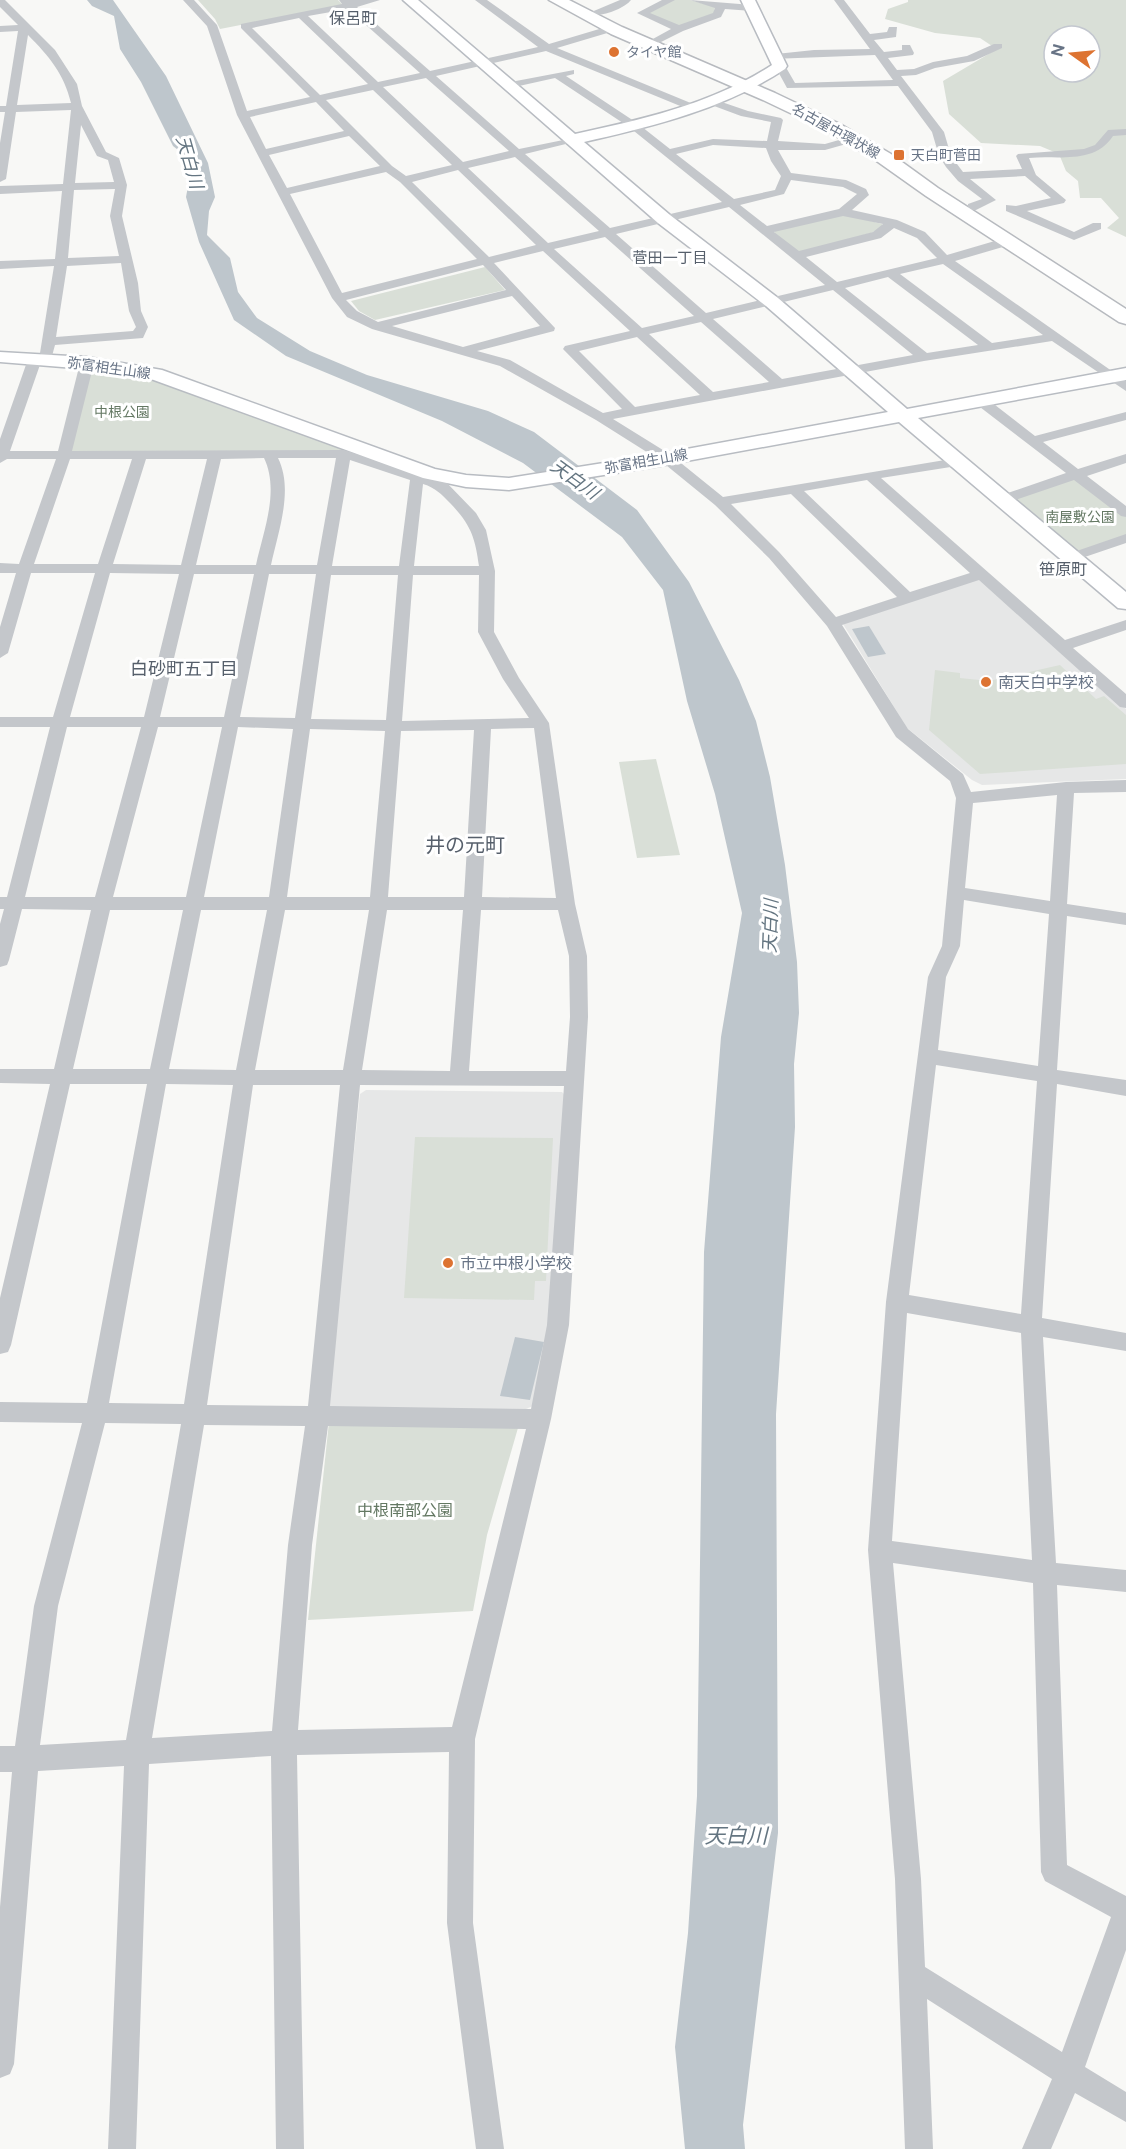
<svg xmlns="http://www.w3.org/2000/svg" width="1126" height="2149" font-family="'Public Sans','Noto Sans JP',sans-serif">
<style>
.built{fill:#e6e7e7}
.green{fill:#d9dfd7;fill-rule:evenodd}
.water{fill:#bec6cc}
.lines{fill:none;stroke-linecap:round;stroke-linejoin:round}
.secondary-casing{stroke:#b8bcc2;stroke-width:3}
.primary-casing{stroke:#b7babf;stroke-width:3}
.street{fill:#c4c7cb;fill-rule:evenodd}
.secondary{fill:#fff;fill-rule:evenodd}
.primary{fill:#fff;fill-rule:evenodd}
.poi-dot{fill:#dd7331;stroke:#fff;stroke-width:2}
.labels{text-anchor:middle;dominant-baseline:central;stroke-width:6;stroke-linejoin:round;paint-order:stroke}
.far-poi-label{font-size:14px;fill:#687486;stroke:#fff;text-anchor:start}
.far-street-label{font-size:14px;fill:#687486;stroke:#fff}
.far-park-label{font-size:14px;fill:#647863;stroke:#fff}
.far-neighbourhood-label{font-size:15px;fill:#565f6b;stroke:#fff}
.far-quarter-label{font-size:16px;fill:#565f6b;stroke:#fff}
.poi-label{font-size:16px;fill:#687486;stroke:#fff;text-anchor:start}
.park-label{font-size:16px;fill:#647863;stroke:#fff}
.water-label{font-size:18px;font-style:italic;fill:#647581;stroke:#fff}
.neighbourhood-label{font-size:18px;fill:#565f6b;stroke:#fff}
.quarter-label{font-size:20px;fill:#565f6b;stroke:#fff}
.near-water-label{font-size:21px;font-style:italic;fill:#647581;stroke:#fff}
</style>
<rect width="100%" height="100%" fill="#f8f8f6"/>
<!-- built -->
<g class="built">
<polygon points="976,579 983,580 1126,709 1126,779 982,785 972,780 907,728 843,624"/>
<polygon points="366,1090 562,1092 567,1097 549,1342 535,1405 526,1409 332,1409 328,1405 360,1094"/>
</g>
<!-- green -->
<g class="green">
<polygon points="198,0 338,0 343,5 220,29 215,19"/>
<polygon points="673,0 690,0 715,7 714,14 681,27 647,14"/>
<path d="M908 0H1126V237L1107 228 1119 218 1101 198H1080L1078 181 1066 171 1059 154 1040 146 981 143 949 114 943 81 992 52V46L980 38 935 33 885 19 888 9 908 2ZM1054 36H1090V72H1054Z"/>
<polygon points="844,214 882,224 883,227 871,233 801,252 796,251 774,234 775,231"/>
<polygon points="485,267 505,290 375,320 359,311 351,301"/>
<polygon points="89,366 152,375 348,452 67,453"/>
<polygon points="1070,479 1077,480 1126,517 1126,535 1084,551 1077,550 1017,500 1018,497"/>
<polygon points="1060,665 1096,699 1104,696 1126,715 1126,764 980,774 929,730 935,670 960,673 960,678 989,681"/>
<polygon points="656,759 680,855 637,858 619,762"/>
<polygon points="415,1137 553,1138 546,1281 535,1281 534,1300 404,1298"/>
<polygon points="520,1421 487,1535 473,1611 308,1620 329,1422"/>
</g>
<!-- water -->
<g class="water">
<polygon points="87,0 113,0 166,76 208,163 215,197 209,211 207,235 230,258 238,292 257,318 310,351 367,375 488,411 534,432 637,510 689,582 739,680 756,721 770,777 785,865 797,962 799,1013 794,1064 795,1127 776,1414 778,1833 743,2125 745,2149 685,2149 675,2047 688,1933 697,1796 704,1252 721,1037 742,913 715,794 687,701 663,590 622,537 523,463 442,421 286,356 234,320 199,242 186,197 191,170 187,157 173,146 141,82 120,49 114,16 92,6"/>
<polygon points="869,626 886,654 868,657 852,629"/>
<polygon points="515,1337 544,1342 530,1400 500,1396"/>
</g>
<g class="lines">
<defs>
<path id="secondary" d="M403 0H418L575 134C644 119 712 104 772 65L741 0H755L787 66 785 69C724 109 654 126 584 142L670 215 778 298 907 409 1126 368V380L918 418 1126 592V609L1118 608 899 422 654 467 509 490 466 487 423 478 151 379 87 369 0 362V352L87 357 162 370 435 469 466 475 509 478 654 455 888 412 766 306 658 223Z"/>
<polygon id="primary" points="549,0 569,0 622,27 775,93 840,124 891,154 938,188 1126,309 1126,324 1119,322 926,196 878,162 828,131 763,100 611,34"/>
</defs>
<!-- secondary casing -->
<use href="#secondary" class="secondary-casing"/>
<!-- primary casing -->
<use href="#primary" class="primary-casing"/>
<!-- street -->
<g class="street">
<path d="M0 0H5L55 50 77 84 82 106 106 152 119 158 127 185 122 216 138 283 141 311 148 327 143 338 55 345 52 356H42L40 353 54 266 0 269V261L55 259 62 191 0 194V186L63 184 71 110 16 112 6 179 0 182V143L5 112H0V106H6L18 31 0 32V26L18 25 0 7ZM28 35C49 56 64 74 71 103L17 105ZM81 125 97 156 108 160 114 182 75 183ZM115 189 110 216 119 256 68 258 74 190ZM121 263 129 311 136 327 133 331 56 337 67 266Z"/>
<path d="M183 0H194L217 25 247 111 310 97 241 28V24L342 4 339 0H380L357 7 430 71 538 47 475 0H487L549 44 606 27H614V31L557 48 698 106V110H690L546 51 436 76 519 149 578 137V141L525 154 610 228 722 202 629 127 555 78 510 88 506 87V83L574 70V74L566 76 637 123 670 149 713 139 767 141 771 122 741 116 706 103 705 101 710 98 748 111 781 118 783 120 778 141 825 144 853 136 857 137V141L825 150H778L791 173 846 180 866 189 869 195 852 210 897 220 925 232 947 255 1005 238H1013V244L955 261 1126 381V391L1052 341 924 361 613 419 671 455 723 497 957 458 962 459 964 462 962 465 957 466 881 478 1065 640 1126 620V630L1073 648 1126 694V708L1120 707 979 580 842 625 908 729 963 774 971 792 1066 782 1126 780V792L1074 793 1067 904 1126 913V925L1067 916 1057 1070 1126 1080V1096L1057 1084 1042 1318 1126 1333V1351L1043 1337 1056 1563 1126 1570V1592L1057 1585 1067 1865 1126 1896V1950L1085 2067 1126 2092V2122L1075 2093 1051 2149H1022L1052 2079 927 1999 933 2149H905L895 1879 868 1550 886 1302 928 977 942 946 956 798 950 781 896 737 827 626 769 558 715 505 661 461 596 420 500 366 372 329 347 317 332 298 237 115 207 26ZM348 9 420 73 378 82 308 16ZM299 18 368 84 320 95 252 28ZM426 78 509 151 463 162 383 87ZM373 90 452 165 406 176 392 166 326 100ZM316 102 344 131 266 149 250 117ZM349 136 380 166 287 188 269 155ZM713 145 766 148 771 161 781 176 775 190 734 199 676 154ZM515 157 599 231 548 243 468 168ZM458 170 536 245 489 257 412 182ZM386 172 400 182 477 259 342 293 290 194ZM791 180 843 187 857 194 839 209 767 226 740 205 784 194ZM729 207 825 285 706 313 616 234ZM843 216 883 224 873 232 799 251 774 232ZM894 228 917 238 937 258 837 282 806 257 881 238ZM605 237 694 316 642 328 554 249ZM543 251 630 331 565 346 563 349 622 409 603 413 510 360 477 351 554 331 555 328 494 263ZM943 264 1043 335 992 343 900 274ZM483 265 506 290 378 322 357 311 346 300ZM888 277 978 345 927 353 845 288ZM833 290 913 355 782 379 713 319ZM512 296 540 326 463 347 392 326ZM701 322 769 382 713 392 649 334ZM637 337 700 395 635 407 579 351ZM867 480 970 573 910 592 804 491ZM791 494 897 597 836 617 779 552 731 504ZM1057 795 1050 901 965 888 973 803ZM964 900 1049 914 1038 1066 938 1050 946 977 960 946ZM936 1065 1037 1081 1021 1314 909 1295ZM907 1313 1021 1333 1032 1560 892 1541ZM893 1563 1033 1583 1041 1872 1045 1881 1111 1917 1062 2052 925 1967 921 1879Z"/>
<path d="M620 0H631C624 9 598 19 589 13Z"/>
<polygon points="662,0 675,0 650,13 679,25 713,13 715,8 690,0 752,5 757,8 752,11 725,9 721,17 683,31 655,45 651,44 651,40 671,29 637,13"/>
<path d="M834 0H844L870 34 887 32 889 27H897L896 37 874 40 884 52 902 50V45H910L914 53 913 55 888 58 897 70 914 69 933 62 967 56 994 44H1002V48L974 61 935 68 916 75 901 76 944 132 951 156 963 172 1022 169 1016 156 1018 154 1084 149 1095 145 1108 130 1126 129V135L1113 136C1094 165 1058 155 1029 158L1036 175 1066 200 1064 203 1027 211 1074 232 1093 223H1101V229L1074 240 1006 211V205L1016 206 1051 198 1025 176 970 179 996 200 976 210H968V204L982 199 958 181 946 167 939 156 932 132 898 86 787 88 775 66 776 64H784L795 83 893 80 875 55 772 59 771 57 776 54 814 50 870 49Z"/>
<path d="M35 355 42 359 10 451H58L80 363 87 359 94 363 72 451 344 450 446 482 476 513 486 530 495 571 494 632 519 678 549 723 575 904 587 956 588 1017 569 1325 551 1419 475 1739 473 1923 504 2149H476L447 1923 449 1752 297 1755 304 2149H276L271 1756 149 1764 136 2149H108L124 1766 38 1771 14 2064 10 2074 0 2078V1907L12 1772H0V1746H15L34 1606 82 1423 0 1422V1402L87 1403 147 1084H70L11 1345 8 1352 0 1354V1298L50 1084 0 1083V1069H54L91 910 22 909 9 960 7 965 0 967V924L4 909H0V897H7L50 727H0V717H53L95 573H31L8 653 0 658V627L16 573H0V563L19 564 56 459H7L0 463V439L28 359ZM264 458C280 491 263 532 256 565H196L221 459ZM278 458H336L317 565H271C278 532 294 490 278 458ZM70 459H132L98 564H34ZM146 459H207L181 565 113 564ZM350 460 410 480 399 566H332ZM423 484C436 488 441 494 450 503 471 525 475 537 479 566H414ZM110 573 179 574 144 717H70ZM194 574H254L224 717H160ZM269 574H316L295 718 240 717ZM331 575H398L386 720 311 719ZM413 575H479L478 632 503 679 529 718 402 721ZM67 727H141L95 897H25ZM158 727H222L186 897H113ZM238 727 293 729 269 897H204ZM534 728 556 898 482 897 491 729ZM310 729 385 731 370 897H287ZM474 730 464 897H388L401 731ZM110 910H183L150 1069H73ZM201 910H267L236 1070 169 1069ZM285 910H369L343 1070H255ZM387 910H463L450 1071 362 1070ZM481 910H558L569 956 570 1017 566 1071H469ZM166 1084 233 1085 184 1404 109 1403ZM253 1085H340L308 1406 207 1405ZM360 1085 564 1086 547 1325 531 1409 330 1406ZM105 1423 181 1424 126 1740 40 1745 58 1606ZM204 1425 305 1426 288 1545 272 1731 152 1738ZM328 1426 526 1429 452 1727 298 1730 312 1545Z"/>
<polygon points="981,397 986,398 1035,436 1126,412 1126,420 1043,442 1078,469 1126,454 1126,463 1087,476 1126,506 1126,517 1121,516 1074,480 1009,502 999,502 997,499 999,496 1066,473 976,404 974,401"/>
<polygon points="1126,534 1126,543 1073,561 1066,557 1068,554"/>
</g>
<!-- secondary -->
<use href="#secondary" class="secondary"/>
<!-- primary -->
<use href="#primary" class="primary"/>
</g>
<!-- markers -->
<g class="poi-dot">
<circle cx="614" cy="52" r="6"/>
<rect x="893" y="149" width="12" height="12" rx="3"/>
<circle cx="986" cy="682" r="6"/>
<circle cx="448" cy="1263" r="6"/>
</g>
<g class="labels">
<!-- far-poi labels -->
<g class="far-poi-label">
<text x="626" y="52">タイヤ館</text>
<text x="911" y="155">天白町菅田</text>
</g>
<!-- far-street labels -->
<g class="far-street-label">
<text transform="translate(836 131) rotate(29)">名古屋中環状線</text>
<text transform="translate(109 368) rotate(8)">弥富相生山線</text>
<text transform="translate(646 461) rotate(-10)">弥富相生山線</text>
</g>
<!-- far-park labels -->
<g class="far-park-label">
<text x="122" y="412">中根公園</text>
<text x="1080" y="517">南屋敷公園</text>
</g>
<!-- far-neighbourhood labels -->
<g class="far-neighbourhood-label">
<text x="670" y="257">菅田一丁目</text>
</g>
<!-- far-quarter labels -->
<g class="far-quarter-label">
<text x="353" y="18">保呂町</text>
<text x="1063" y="569">笹原町</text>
</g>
<!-- poi labels -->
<g class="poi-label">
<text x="998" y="682">南天白中学校</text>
<text x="460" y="1263">市立中根小学校</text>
</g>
<!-- park labels -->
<g class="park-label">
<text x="405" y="1510">中根南部公園</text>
</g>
<!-- water labels -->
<g class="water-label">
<text transform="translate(190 162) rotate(74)">天白川</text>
<text transform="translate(575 479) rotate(36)">天白川</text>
<text transform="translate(770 926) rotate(-88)">天白川</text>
</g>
<!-- neighbourhood labels -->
<g class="neighbourhood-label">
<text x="184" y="668">白砂町五丁目</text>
</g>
<!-- quarter labels -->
<g class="quarter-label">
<text x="465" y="845">井の元町</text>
</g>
<!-- near-water labels -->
<g class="near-water-label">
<text x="736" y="1835">天白川</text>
</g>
</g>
<!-- north arrow -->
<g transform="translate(1072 54) rotate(285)"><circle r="28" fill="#ffffff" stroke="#c3c7cf" stroke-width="1.5"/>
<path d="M0-4.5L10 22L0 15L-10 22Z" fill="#dd7331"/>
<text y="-9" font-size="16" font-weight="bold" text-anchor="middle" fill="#687486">N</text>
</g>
</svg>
